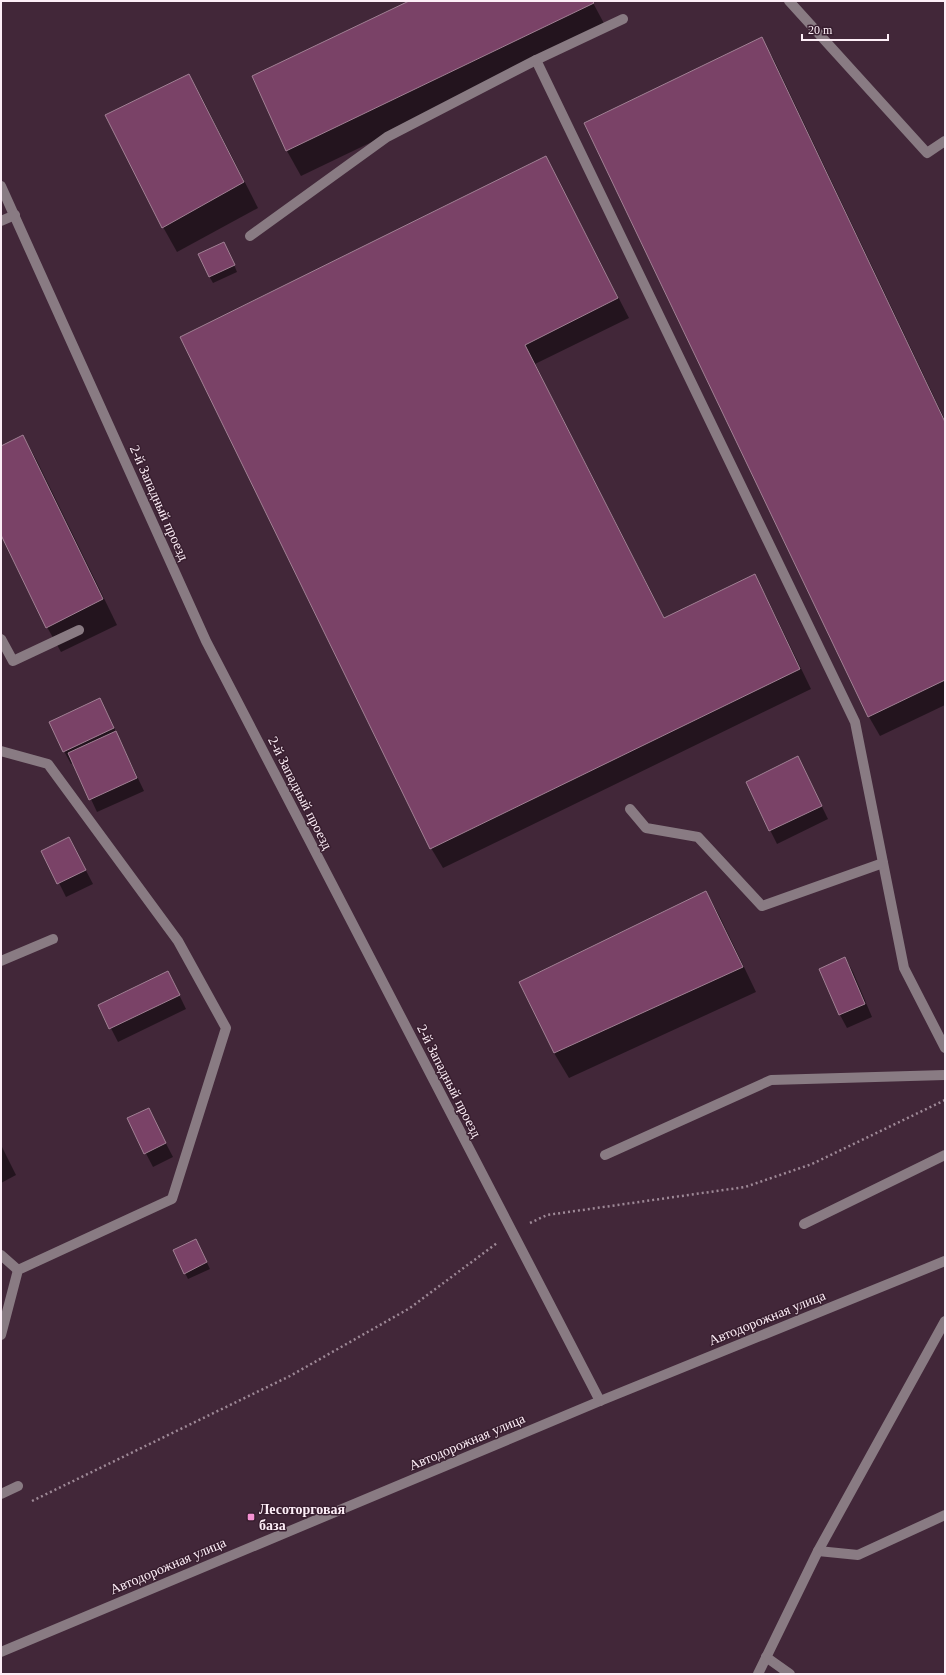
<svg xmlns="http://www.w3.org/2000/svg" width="946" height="1675" font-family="Georgia,serif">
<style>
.shadow{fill:#0007}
.building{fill:#7a4267;stroke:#a18094}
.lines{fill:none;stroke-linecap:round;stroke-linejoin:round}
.path{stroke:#9e8997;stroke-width:2.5;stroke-dasharray:2 3;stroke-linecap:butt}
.minor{stroke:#897b83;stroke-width:10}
.poi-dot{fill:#f591d2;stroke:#381e2f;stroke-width:1.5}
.labels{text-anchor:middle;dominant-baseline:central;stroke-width:3;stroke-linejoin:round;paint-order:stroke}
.street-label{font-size:14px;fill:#fdeef7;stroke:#381e2f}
.poi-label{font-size:14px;font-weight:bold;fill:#fdeef7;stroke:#381e2f;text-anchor:start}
</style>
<rect width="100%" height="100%" fill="#422739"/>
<!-- shadow -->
<g class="shadow">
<polygon points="411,1 592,1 607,29 301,176 287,151 253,77"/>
<polygon points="761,39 773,58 945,420 945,705 880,736 869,717"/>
<polygon points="189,75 203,100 258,208 177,252 163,227"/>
<polygon points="556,177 629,318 535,364 665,619 754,575 765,594 811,689 443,868 431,848 181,337"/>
<polygon points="228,250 237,272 213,283 209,276"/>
<polygon points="23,436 37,461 117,625 61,652 47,627 1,533 1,447"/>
<polygon points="107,713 144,791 97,812 74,763 71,764 64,751"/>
<polygon points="798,758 828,819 777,844 770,830"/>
<polygon points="69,838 93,884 66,897 43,851"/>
<polygon points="706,892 720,917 756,992 569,1078 554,1053"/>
<polygon points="845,958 853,972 872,1017 847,1028 840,1015"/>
<polygon points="168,972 186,1009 118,1042 99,1005"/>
<polygon points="148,1109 173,1157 153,1167 128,1119"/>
<polygon points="1,1145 16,1175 1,1183"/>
<polygon points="199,1246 210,1269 188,1279 185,1273"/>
</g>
<!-- building -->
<g class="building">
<polygon points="409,1 592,1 594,3 286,151 252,76"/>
<polygon points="762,37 945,422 945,680 868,717 584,123"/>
<polygon points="189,74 244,182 162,228 105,115"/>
<polygon points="546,156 618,298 525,345 664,618 755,574 800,669 430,849 180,337"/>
<polygon points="224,242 235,265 209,277 198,254"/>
<polygon points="23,435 103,599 46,628 1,535 1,446"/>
<polygon points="100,698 114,728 63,752 49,722"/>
<polygon points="116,731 137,778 89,800 68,753"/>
<polygon points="798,756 822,806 769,831 746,782"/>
<polygon points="69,837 86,870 57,884 41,851"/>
<polygon points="706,891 743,967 554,1053 519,982"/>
<polygon points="845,957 865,1004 839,1015 819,969"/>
<polygon points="168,971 180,995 109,1029 98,1005"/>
<polygon points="149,1108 166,1143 144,1154 127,1118"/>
<polygon points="196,1239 207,1262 184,1274 173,1250"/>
</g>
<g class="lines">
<!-- path -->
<g class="path">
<polyline points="530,1223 547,1215 745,1187 812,1164 945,1100"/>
<polyline points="32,1501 290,1376 410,1308 497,1243"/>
</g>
<!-- minor -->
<g class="minor">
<polyline points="789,1 927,153 945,141"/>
<polyline points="536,60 855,722 904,968 945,1048"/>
<polyline points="1,186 206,641 600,1401"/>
<polyline points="1,221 15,215"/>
<polyline points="250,236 387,137 536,60 623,19"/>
<polyline points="1,639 13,661 79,630"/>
<polyline points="1,751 48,764 178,941 226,1028 172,1199 18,1270 1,1335"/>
<polyline points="630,809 646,828 698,837 762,906 883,863"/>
<polyline points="1,961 53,939"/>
<polyline points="605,1155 771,1080 945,1075"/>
<polyline points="804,1224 945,1155"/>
<polyline points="1,1255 18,1270"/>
<polyline points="1,1494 18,1486"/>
<polyline points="818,1551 858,1555 945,1515"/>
<polyline points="1,1652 600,1401 945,1261"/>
<polyline points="766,1657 790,1674"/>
<polyline points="758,1674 818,1551 945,1321"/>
</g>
</g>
<!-- markers -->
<rect class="poi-dot" x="247" y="1513" width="8" height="8" rx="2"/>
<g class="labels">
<!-- street labels -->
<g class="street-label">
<text transform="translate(159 503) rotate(66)">2-й Западный проезд</text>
<text transform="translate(300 793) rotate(63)">2-й Западный проезд</text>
<text transform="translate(449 1081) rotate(63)">2-й Западный проезд</text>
<text transform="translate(767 1318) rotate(-22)">Автодорожная улица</text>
<text transform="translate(467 1442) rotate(-23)">Автодорожная улица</text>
<text transform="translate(168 1566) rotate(-23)">Автодорожная улица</text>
</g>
<!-- poi labels -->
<g class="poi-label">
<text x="259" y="1509">Лесоторговая<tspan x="259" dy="16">база</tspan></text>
</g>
</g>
<!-- border -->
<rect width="946" height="1675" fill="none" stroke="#fdeef7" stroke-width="4"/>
<!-- scale -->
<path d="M802 34v6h86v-6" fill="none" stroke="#fdeef7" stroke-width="2"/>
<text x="808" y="34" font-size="12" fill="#fdeef7" stroke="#381e2f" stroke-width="3" paint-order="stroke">20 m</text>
</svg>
